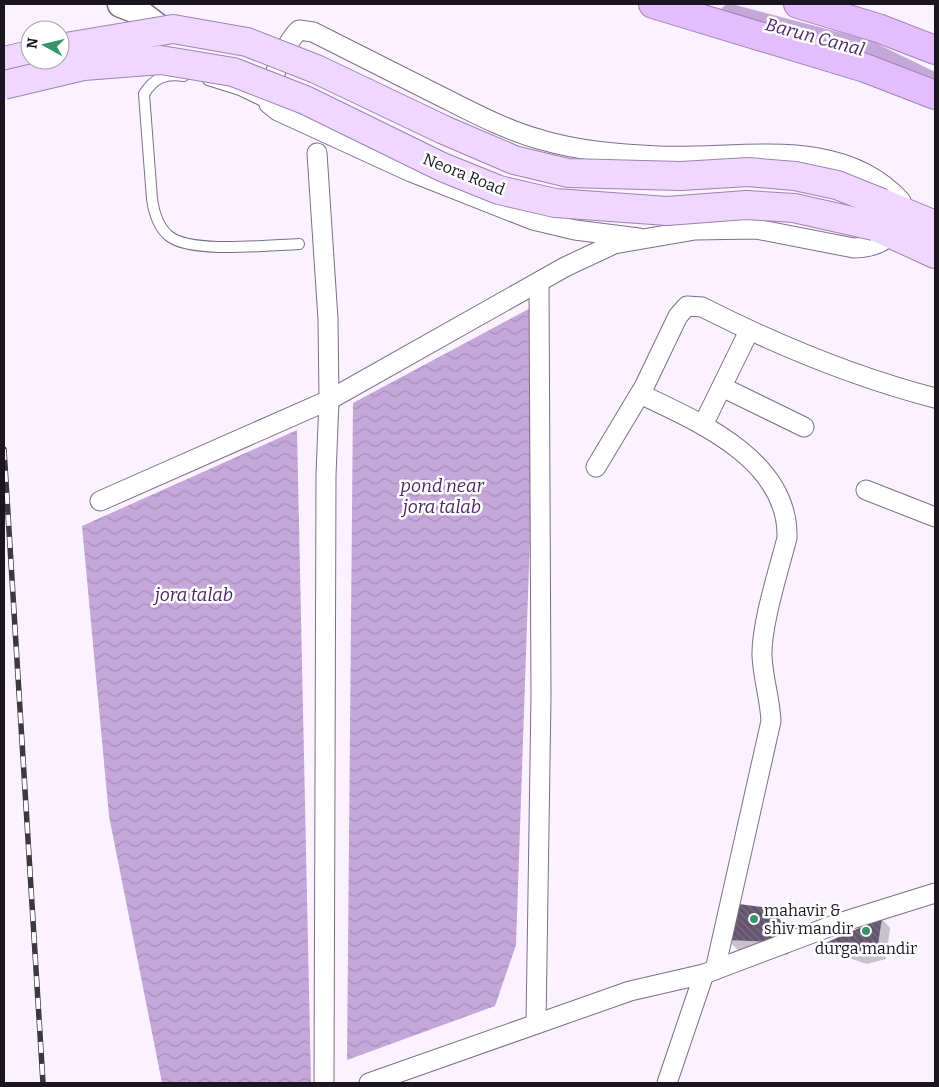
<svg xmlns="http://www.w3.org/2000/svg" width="939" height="1087" font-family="Bitter,serif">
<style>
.water{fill:url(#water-waves)}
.shadow{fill:#0003}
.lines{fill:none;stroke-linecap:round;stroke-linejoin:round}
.canal{stroke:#c5a7da;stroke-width:20}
.building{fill:url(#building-back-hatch)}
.lane-casing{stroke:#7d6e87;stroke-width:12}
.street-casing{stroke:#7d6e87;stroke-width:21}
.secondary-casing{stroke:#7d6e87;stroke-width:29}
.primary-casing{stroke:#9e82b1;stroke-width:30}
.highway-casing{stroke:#9e82b1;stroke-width:30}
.lane{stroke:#fff;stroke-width:10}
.street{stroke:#fff;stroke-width:19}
.secondary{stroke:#fff;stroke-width:26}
.primary{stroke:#efd7ff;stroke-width:28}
.highway{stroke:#e4bdff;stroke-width:28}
.rail-casing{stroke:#3d3742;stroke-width:5.5}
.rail{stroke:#fff;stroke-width:4;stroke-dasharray:11;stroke-linecap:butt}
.primary-bridge-casing{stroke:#9e82b1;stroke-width:30;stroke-linecap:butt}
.primary-bridge{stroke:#efd7ff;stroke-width:28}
.poi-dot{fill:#37946b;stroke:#fff;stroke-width:2}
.labels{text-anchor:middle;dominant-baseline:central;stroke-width:5;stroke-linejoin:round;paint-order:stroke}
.street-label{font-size:16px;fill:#1b151f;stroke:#fff}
.poi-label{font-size:16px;fill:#1b151f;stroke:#fff;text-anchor:start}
.water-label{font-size:18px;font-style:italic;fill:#4c2663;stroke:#fff}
</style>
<defs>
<pattern id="water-waves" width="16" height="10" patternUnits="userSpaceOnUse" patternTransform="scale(1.25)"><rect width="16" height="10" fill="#c5a7da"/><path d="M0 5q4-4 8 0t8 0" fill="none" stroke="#a98fbb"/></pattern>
<pattern id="building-back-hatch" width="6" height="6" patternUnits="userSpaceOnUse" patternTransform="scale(1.25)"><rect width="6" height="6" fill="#64556e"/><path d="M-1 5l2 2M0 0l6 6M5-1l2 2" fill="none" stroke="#7a6e82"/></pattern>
</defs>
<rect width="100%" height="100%" fill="#faf3ff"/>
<!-- water -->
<g class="water">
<polygon points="538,304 516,945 495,1006 347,1060 353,403"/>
<polygon points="297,430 311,1083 162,1083 109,816 82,526"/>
</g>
<!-- shadow -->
<g class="shadow">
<polygon points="771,910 799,943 787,955 741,953 728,940"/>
<polygon points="882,919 890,928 886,959 867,964 833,953 825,945"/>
</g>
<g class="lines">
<!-- canal -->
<polyline class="canal" points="730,14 867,50 933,82"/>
</g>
<!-- building -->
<g class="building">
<polygon points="731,903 771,908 787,929 773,942 726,940"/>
<polygon points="882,918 877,951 857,956 823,944"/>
</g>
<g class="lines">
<defs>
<g id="lane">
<path d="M184 76C165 73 154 78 144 94L152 199C154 213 158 227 169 236 191 254 270 245 299 244"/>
<polyline points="208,80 240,90 269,104"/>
</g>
<g id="street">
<polyline points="317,153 328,319 329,400 326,475 324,1083"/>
<polyline points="722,387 804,427"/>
<path d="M640 394C699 422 789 460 787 538 779 569 761 625 762 656 763 678 770 699 771 721L715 970"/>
<polyline points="703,425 749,331"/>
<path d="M596 467 644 387 678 316 687 306 702 307C777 345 854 377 935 398"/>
<polyline points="866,490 935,517"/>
<path d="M100 501 329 400 565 267 614 244 695 230 756 229 854 248C886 247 899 233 901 201 839 133 739 160 658 156 619 154 579 151 542 140 505 130 472 112 438 95 396 74 355 53 313 32L299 30C285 43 268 85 269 104L278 111 411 172 533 220 575 230 639 238"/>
<polyline points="536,1024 541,696 539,283"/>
<polyline points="369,1083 630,991 704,974 839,923 935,893"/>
<polyline points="667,1083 704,974"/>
</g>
<polyline id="secondary" points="121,4 134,9 163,31"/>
<g id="primary">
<polyline points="4,61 30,55"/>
<polyline points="882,203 935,225"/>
<polyline points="874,226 935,254"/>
</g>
<g id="highway">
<polyline points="653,4 865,68 935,95"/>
<polyline points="798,4 878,28 935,50"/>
</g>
</defs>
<!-- lane casing -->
<use href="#lane" class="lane-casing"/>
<!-- street casing -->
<use href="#street" class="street-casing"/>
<!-- secondary casing -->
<use href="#secondary" class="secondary-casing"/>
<!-- primary casing -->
<use href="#primary" class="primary-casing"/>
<!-- highway casing -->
<use href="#highway" class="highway-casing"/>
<!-- lane -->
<use href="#lane" class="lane"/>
<!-- street -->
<use href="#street" class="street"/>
<!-- secondary -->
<use href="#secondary" class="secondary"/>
<!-- primary -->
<use href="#primary" class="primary"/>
<!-- highway -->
<use href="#highway" class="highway"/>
<defs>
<polyline id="rail" points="4,449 43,1083"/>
</defs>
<!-- rail casing -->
<use href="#rail" class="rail-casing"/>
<!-- rail -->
<use href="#rail" class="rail"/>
<defs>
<g id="primary-bridge">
<polyline points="60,48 173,29 247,42 316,69 444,130 514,160 568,173 681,176 748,172 795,176 837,185 882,203"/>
<polyline points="4,85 84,66 161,60 233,72 305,100 442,167 499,190 555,203 667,211 746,205 794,208 874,226"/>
</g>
</defs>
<!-- primary-bridge casing -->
<use href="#primary-bridge" class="primary-bridge-casing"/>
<!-- primary-bridge -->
<use href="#primary-bridge" class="primary-bridge"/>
</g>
<!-- markers -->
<g class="poi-dot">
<circle cx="754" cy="919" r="5"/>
<circle cx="866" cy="931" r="5"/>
</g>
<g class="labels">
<!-- street labels -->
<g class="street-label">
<text transform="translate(464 174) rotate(22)">Neora Road</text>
</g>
<!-- poi labels -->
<g class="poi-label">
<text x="764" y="910">mahavir &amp;<tspan x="764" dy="18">shiv mandir</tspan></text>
<text x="866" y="948" text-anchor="middle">durga mandir</text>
</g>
<!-- water labels -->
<g class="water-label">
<text transform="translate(815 37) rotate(15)">Barun Canal</text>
<text x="442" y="486">pond near<tspan x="442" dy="21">jora talab</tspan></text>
<text x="194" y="595">jora talab</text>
</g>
</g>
<!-- border -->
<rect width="939" height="1087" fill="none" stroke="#1b151f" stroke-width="10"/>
<!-- north arrow -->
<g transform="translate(45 45) rotate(278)"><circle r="24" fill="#ffffff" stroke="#a4a1a5"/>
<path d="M0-4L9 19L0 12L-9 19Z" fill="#37946b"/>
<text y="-8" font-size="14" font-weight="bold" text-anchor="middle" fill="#1b151f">N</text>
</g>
</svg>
